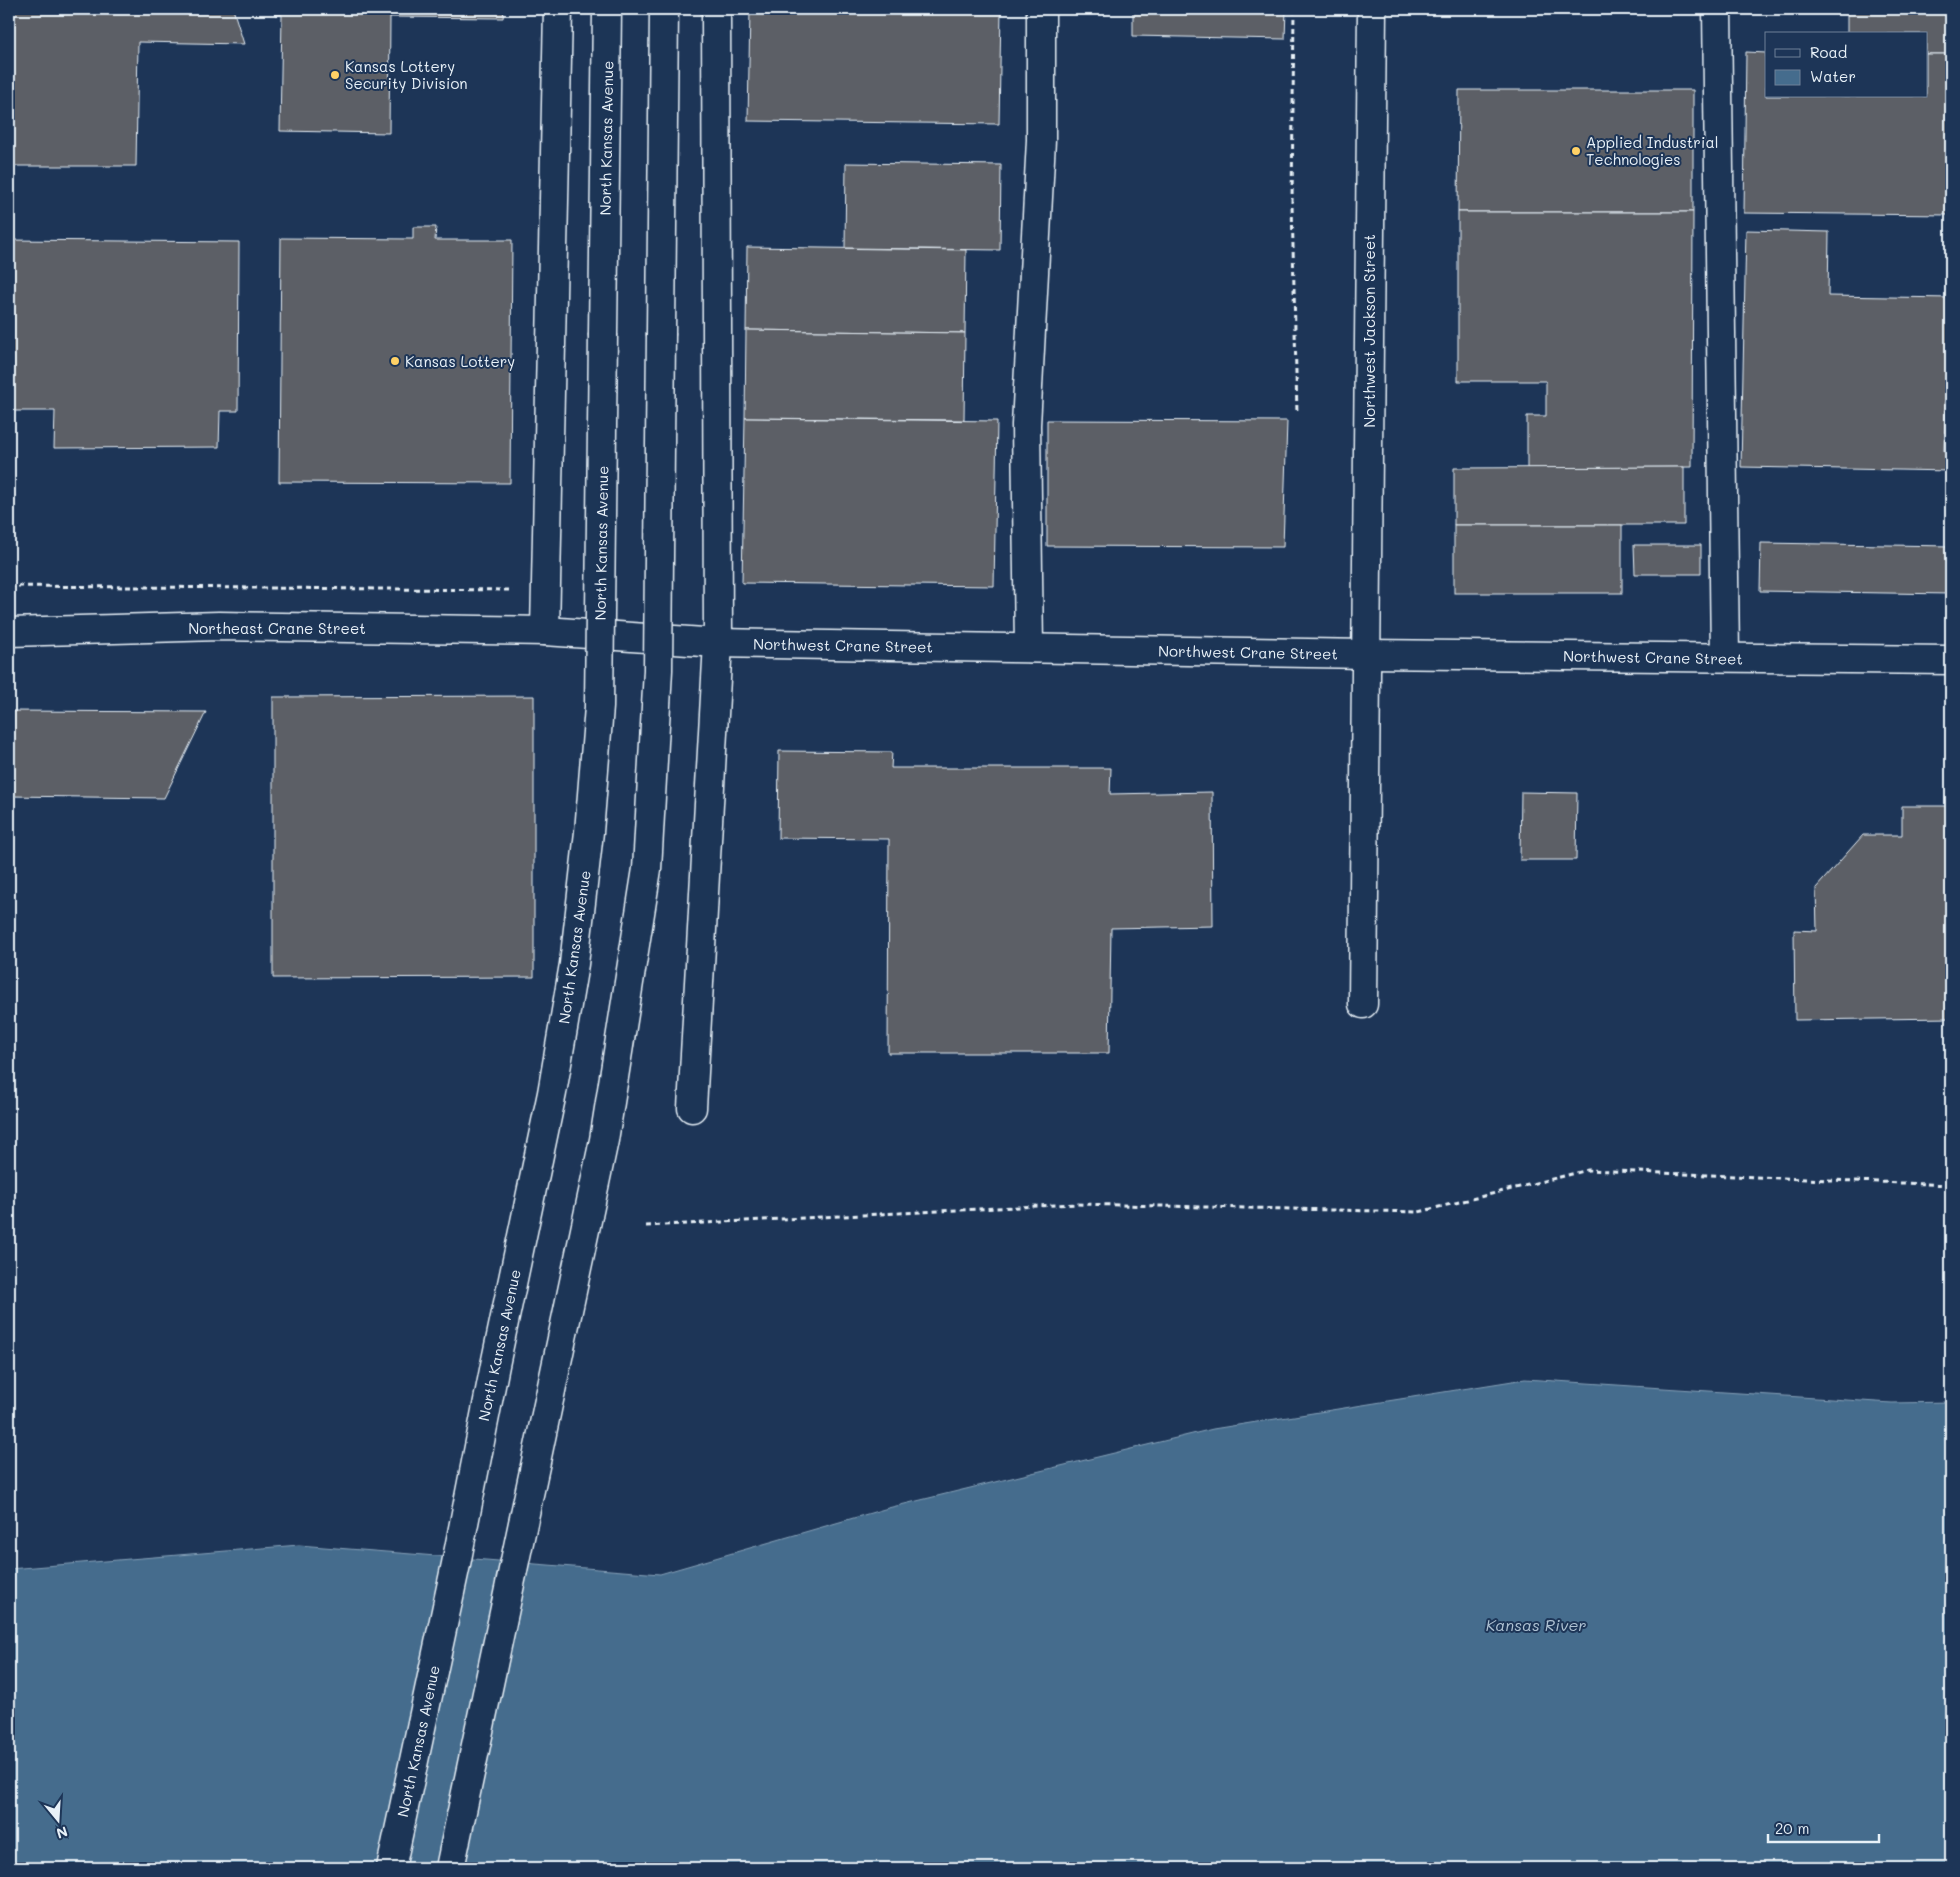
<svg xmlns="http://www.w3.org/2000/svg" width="1960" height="1877" font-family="Mali,sans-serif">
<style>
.water{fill:#456c8d;stroke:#86a1b8}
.building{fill:#5b5f66;stroke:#e8f1f8}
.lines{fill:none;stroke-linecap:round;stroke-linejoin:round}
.minor-casing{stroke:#e8f1f8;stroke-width:31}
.major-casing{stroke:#e8f1f8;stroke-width:31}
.path{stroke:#e8f1f8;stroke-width:3;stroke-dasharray:5 4;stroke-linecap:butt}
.minor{stroke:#1d3557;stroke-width:28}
.major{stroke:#1d3557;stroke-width:28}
.major-bridge-casing{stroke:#e8f1f8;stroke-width:31;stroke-linecap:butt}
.major-bridge{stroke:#1d3557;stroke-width:28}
.poi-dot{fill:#ffd166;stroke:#1d3557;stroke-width:2}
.labels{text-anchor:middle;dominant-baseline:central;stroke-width:4;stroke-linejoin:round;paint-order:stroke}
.poi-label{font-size:15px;fill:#e8f1f8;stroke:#1d3557;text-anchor:start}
.street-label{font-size:15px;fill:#e8f1f8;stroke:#1d3557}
.water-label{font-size:16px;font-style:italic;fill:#afc2d3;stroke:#1d3557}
</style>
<rect width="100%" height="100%" fill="#1d3557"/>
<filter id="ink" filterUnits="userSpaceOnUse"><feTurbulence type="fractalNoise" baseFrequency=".02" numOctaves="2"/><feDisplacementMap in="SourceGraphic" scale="10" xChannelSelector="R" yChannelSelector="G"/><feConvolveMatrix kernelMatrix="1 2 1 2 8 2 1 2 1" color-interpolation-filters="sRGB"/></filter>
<g filter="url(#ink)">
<!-- water -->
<polygon class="water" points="1525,1379 1892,1403 1951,1402 1951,1868 9,1868 9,1569 299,1545 660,1574 888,1508 1213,1429"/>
<!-- building -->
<g class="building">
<polygon points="9,9 233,9 244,44 138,42 136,166 9,166"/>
<polygon points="275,9 504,9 503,18 390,17 389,133 280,131 282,15 275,15"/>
<polygon points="750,9 1001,9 999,124 748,121"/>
<polygon points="1133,9 1286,9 1285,39 1133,36"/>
<polygon points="1847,9 1951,9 1951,54 1926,54 1926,34 1847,34"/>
<polygon points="1746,52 1766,53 1766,96 1926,96 1926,54 1951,54 1951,215 1744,213"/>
<polygon points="1459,90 1693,90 1693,212 1458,212"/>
<polygon points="846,163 1001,165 1000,250 845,248"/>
<polygon points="1458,212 1693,212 1692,467 1527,468 1527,416 1546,416 1546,381 1458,381"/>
<polygon points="413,227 436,227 435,240 512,240 510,483 279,482 281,238 413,239"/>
<polygon points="1746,230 1829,232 1828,296 1951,298 1951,392 1946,392 1944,452 1951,452 1951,471 1741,467"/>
<polygon points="9,240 239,242 238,411 220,411 219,447 54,448 55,411 9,411"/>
<polygon points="747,247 966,250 965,333 746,330"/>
<polygon points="746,330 965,333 964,420 745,418"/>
<polygon points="745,418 997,421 994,586 742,583"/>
<polygon points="1047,420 1287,421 1283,547 1047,546"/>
<polygon points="1684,467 1684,525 1454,525 1454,468"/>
<rect x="1454" y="525" width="168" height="68"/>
<polygon points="1761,543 1951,546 1951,594 1760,591"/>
<polygon points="1634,545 1701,545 1701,574 1635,574"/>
<polygon points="534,696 534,977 273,978 273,697"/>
<polygon points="9,711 206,712 164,798 9,796"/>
<polygon points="779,751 892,752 891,768 1111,768 1110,794 1212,792 1213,926 1111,928 1109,1053 888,1053 889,839 778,838"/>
<polygon points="1521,792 1577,793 1576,860 1520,860"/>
<polygon points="1902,806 1951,806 1951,1018 1795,1020 1794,930 1817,931 1816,888 1863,835 1902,835"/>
</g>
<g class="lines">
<defs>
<g id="minor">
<polyline points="1717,9 1725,657"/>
<polyline points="545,631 558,9"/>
<polyline points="9,632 219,626 545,631 718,643 1367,654 1951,660"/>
<polyline points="1029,648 1026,425 1041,140 1041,9"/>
<polyline points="1363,1004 1372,9"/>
<polyline points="692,1108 718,643 716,9"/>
</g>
<g id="major">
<polyline points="661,333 664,9"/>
<polyline points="603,334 607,9"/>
</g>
</defs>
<!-- minor casing -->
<use href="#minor" class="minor-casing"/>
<!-- major casing -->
<use href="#major" class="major-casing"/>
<!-- path -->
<g class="path">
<polyline points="1294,9 1292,204 1297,414"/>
<polyline points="9,586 513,590"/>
<polyline points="646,1226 1076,1204 1419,1212 1588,1170 1951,1185"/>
</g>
<!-- minor -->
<use href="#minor" class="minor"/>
<!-- major -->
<use href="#major" class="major"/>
<defs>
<g id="major-bridge">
<polyline points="391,1868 456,1564 495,1365 552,1093 574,964 589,832 599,707 603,334"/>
<polyline points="450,1868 604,1140 647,869 658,670 661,333"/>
</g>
</defs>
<!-- major-bridge casing -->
<use href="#major-bridge" class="major-bridge-casing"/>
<!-- major-bridge -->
<use href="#major-bridge" class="major-bridge"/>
</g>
</g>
<!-- markers -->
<g class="poi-dot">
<circle cx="335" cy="75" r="5"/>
<circle cx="1576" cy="151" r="5"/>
<circle cx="395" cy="361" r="5"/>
</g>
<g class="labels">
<!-- poi labels -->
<g class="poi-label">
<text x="345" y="66">Kansas Lottery<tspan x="345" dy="17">Security Division</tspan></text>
<text x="1586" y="142">Applied Industrial<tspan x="1586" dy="17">Technologies</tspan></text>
<text x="405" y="361">Kansas Lottery</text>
</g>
<!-- street labels -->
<g class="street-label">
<text transform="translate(606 138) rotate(-89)">North Kansas Avenue</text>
<text transform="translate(1369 331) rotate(-90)">Northwest Jackson Street</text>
<text transform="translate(601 543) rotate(-89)">North Kansas Avenue</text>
<text x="277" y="628">Northeast Crane Street</text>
<text transform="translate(843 645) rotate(1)">Northwest Crane Street</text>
<text transform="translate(1248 652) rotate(1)">Northwest Crane Street</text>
<text transform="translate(1653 657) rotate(1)">Northwest Crane Street</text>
<text transform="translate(574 947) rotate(-82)">North Kansas Avenue</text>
<text transform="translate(499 1345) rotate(-78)">North Kansas Avenue</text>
<text transform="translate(418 1741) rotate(-78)">North Kansas Avenue</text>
</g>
<!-- water labels -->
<g class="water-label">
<text x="1536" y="1624">Kansas River</text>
</g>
</g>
<!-- margin -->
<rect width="1960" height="1877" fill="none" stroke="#1d3557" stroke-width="30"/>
<rect x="15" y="15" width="1930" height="1847" fill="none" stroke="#e8f1f8" stroke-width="2" filter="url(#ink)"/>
<!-- legend -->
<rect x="1765" y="32" width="162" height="65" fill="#1d3557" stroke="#6e8097"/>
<rect x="1775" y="49" width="25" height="8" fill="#1d3557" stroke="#6e8097"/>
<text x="1810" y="58" font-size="15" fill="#e8f1f8">Road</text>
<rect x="1775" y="70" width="25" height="15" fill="#456c8d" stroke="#6e8097"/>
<text x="1810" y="82" font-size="15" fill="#e8f1f8">Water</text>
<!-- north arrow -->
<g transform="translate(58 1820) rotate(162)" stroke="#1d3557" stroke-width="4" paint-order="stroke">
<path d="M0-4L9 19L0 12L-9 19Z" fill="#e8f1f8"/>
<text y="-8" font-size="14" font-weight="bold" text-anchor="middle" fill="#e8f1f8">N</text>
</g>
<!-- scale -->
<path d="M1768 1834v8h111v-8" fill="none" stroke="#e8f1f8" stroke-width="2.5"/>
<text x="1775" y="1834" font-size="15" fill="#e8f1f8" stroke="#1d3557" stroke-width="4" paint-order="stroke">20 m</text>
</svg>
